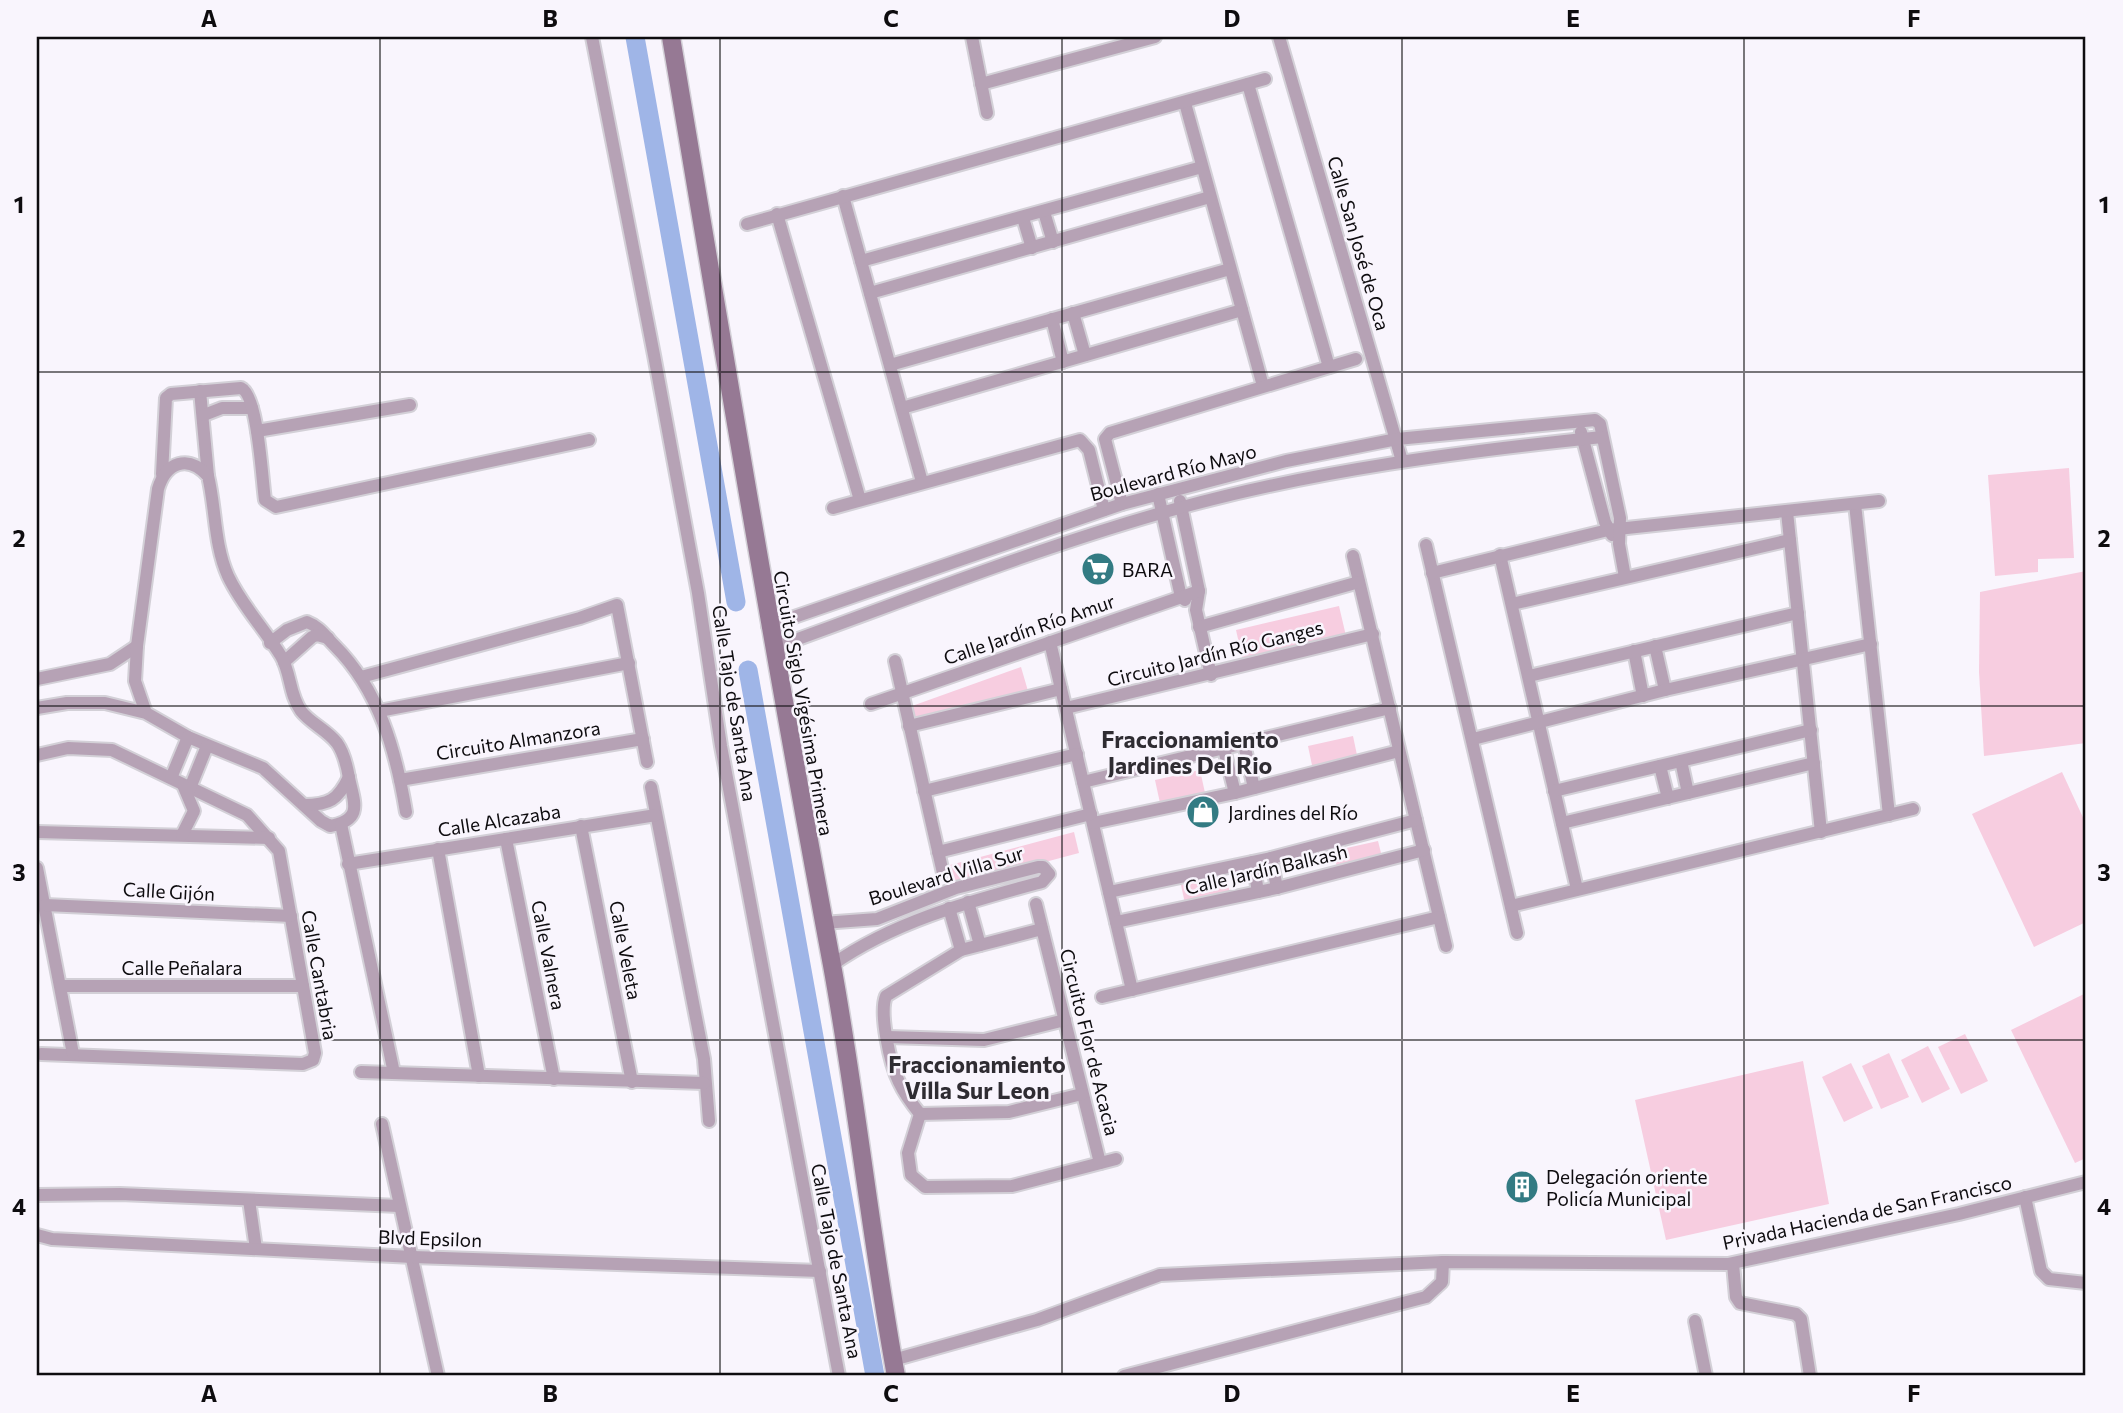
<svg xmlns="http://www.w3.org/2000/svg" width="2123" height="1413" font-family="Commissioner,sans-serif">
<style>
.green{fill:#f7cde0}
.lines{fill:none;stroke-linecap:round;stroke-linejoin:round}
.river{stroke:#9fb5e7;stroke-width:19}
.street-casing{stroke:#d3d0d7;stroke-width:16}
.secondary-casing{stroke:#d3d0d7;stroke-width:21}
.street{stroke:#b6a2b5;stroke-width:12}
.secondary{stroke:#967994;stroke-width:18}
.grid{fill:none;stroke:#0e0c0f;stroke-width:2;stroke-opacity:0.55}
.labels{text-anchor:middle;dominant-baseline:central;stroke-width:5;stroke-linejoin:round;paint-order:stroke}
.street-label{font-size:19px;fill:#0e0c0f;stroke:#f9f5fd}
.poi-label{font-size:19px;fill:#0e0c0f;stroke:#f9f5fd;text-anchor:start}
.quarter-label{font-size:23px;font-weight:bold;fill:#2f2c32;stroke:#f9f5fd}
.neatline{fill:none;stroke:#0e0c0f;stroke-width:2.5}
.grid-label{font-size:23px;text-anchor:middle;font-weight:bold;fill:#0e0c0f}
</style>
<rect width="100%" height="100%" fill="#f9f5fd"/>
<!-- green -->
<g class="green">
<polygon points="2069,468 2074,558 2038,559 2038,572 1995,576 1988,475"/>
<polygon points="2086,571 2086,743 1984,756 1979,672 1980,592"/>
<polygon points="1339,606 1346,636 1243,661 1236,630"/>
<polygon points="1021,667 1028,691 915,720 912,706"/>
<polygon points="1353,736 1358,760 1313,770 1308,746"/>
<polygon points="1200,770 1205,793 1160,803 1155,780"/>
<polygon points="2062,772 2086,824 2086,922 2034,947 1972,814"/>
<polygon points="1074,832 1079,853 955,886 950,865"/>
<polygon points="1378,841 1384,865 1339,875 1333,851"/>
<polygon points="1226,875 1231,898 1186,908 1181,885"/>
<polygon points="2086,993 2086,1158 2075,1163 2011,1030"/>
<polygon points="1965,1034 1988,1081 1961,1094 1938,1047"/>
<polygon points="1928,1046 1950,1089 1922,1103 1901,1060"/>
<polygon points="1889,1053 1909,1097 1881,1109 1862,1066"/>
<polygon points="1803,1061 1829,1204 1666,1240 1635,1100"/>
<polygon points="1851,1063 1873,1108 1844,1122 1822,1077"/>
</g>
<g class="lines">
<!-- river -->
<g class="river">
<polyline points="635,37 736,602"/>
<polyline points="748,670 875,1376"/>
</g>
<defs>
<g id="street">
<polyline points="592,37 654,355 698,593 721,746 839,1376"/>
<polyline points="972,37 987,113"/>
<polyline points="1279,37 1402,461"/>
<polyline points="981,84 1155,37"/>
<polyline points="1248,84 1329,367"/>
<polyline points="1185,103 1263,386"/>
<polyline points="843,196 922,482"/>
<polyline points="1044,212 1053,242"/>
<polyline points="777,214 860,500"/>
<polyline points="1023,218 1032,248"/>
<polyline points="747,224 1265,79"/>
<polyline points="861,261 1202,167"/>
<polyline points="870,293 1210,197"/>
<polyline points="1073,313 1085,355"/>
<polyline points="1052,319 1063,362"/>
<polyline points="890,365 1230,269"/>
<polyline points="200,391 208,476"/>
<polyline points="902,408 1242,310"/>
<polyline points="204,415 222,408 252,408"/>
<polyline points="257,431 410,405"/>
<polyline points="1581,432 1605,522 1612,535"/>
<path d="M162 474 166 398 171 394 241 388C258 395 262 480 265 500L276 507 589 440"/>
<polyline points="1158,494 1181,597 1185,600"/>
<polyline points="1180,501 1199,591 1196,610 1211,675"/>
<polyline points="1122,504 1105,439 1110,433 1356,359"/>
<polyline points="1855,504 1889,815"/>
<polyline points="833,508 1080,440 1089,450 1104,510"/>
<polyline points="1787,512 1821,832"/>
<polyline points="1426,545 1517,933"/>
<polyline points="1500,555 1577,889"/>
<polyline points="1353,556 1446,946"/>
<polyline points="1432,573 1608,530 1879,501"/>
<polyline points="1512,604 1790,540"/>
<polyline points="768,626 1122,504 1286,461 1397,439 1595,420 1600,424 1620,518 1619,544 1625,577"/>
<polyline points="1199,627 1359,582"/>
<polyline points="1050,642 1132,990"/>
<path d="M270 643 287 630 307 622C320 627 325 636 335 646 379 690 396 751 406 812"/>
<polyline points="1655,646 1665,690"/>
<path d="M773 648C907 600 1041 546 1179 508 1317 470 1459 452 1602 437"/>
<polyline points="1634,651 1643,696"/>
<polyline points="895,661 943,873"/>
<polyline points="284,662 312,637 317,635 328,638"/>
<polyline points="1529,676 1798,613"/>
<polyline points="361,677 580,618 617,605 647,762"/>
<polyline points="37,679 110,664 137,646"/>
<polyline points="871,704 1199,591"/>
<path d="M37 708 67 703H105L146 713 188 737 263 768 321 821 330 826C364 820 354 802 349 778 347 766 344 753 337 743 327 730 310 723 301 711 289 694 291 673 281 656 264 628 242 606 228 576 214 545 216 509 208 476 188 454 166 462 158 489L137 646 135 681 146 713"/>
<polyline points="1066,708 1373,634"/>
<polyline points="379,711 629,663"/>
<polyline points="909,726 1061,689"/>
<polyline points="1473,739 1665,690 1871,644"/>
<polyline points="1244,744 1254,788"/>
<polyline points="1224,749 1235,793"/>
<polyline points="37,755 68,748 112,750 247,815 279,851 315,1053 313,1060 303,1064 41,1054"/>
<polyline points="1681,761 1688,793"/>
<polyline points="1660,766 1668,798"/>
<polyline points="171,778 188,737"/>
<polyline points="400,780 643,739"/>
<polyline points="1083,782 1390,708"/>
<polyline points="651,787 704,1059 709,1121"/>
<polyline points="190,788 207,746"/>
<polyline points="924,791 1077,754"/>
<polyline points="1554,791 1811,730"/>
<path d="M304 805C329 805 338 800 349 777"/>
<polyline points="1093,823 1235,793 1399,751"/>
<polyline points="1562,823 1814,763"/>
<polyline points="341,824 394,1073"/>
<polyline points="581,826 632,1082"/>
<polyline points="37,832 269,838"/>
<polyline points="182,835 194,811 183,785"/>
<polyline points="506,839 554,1079"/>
<polyline points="438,849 479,1076"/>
<polyline points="938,852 1091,814"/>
<polyline points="1271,858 1277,888"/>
<polyline points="1253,862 1258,892"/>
<polyline points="348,864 656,815"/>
<polyline points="37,868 73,1054"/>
<polyline points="1109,892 1271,858 1416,820"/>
<polyline points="968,902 980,945"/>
<polyline points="1036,904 1100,1163"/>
<polyline points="45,905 291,916"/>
<polyline points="1511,906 1913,809"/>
<polyline points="949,908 961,950"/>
<polyline points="1116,922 1277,888 1424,850"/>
<path d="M823 923 877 919 956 888 1038 867H1043L1049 874 1042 882C968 902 895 921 832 965"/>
<path d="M1042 929 961 950 886 996C879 1013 890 1064 899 1082 904 1093 912 1104 920 1114L908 1153 911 1175 925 1187 1012 1186 1116 1159"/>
<polyline points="61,986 303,986"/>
<polyline points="1102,997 1439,917"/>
<polyline points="888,1037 984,1040 1065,1020"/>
<polyline points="361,1072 704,1083"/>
<polyline points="920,1114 1009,1112 1082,1094"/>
<polyline points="382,1124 438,1376"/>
<polyline points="37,1195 120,1194 399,1206"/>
<polyline points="2025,1197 2041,1271 2049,1279 2086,1283"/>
<polyline points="249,1200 256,1249"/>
<polyline points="37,1235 52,1239 413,1257 820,1271"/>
<polyline points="1733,1264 1736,1297 1740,1303 1796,1314 1801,1319 1810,1376"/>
<polyline points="1695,1321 1706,1376"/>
<polyline points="893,1360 1037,1320 1160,1275 1443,1262 1728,1264 1959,1214 2086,1182"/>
<polyline points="1124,1376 1426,1297 1442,1282 1443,1262"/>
</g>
<path id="secondary" d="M671 37C723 347 774 656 832 965 857 1102 871 1240 896 1376"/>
</defs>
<!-- street casing -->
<use href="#street" class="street-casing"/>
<!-- secondary casing -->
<use href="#secondary" class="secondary-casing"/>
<!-- street -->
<use href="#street" class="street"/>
<!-- secondary -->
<use href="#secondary" class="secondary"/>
</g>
<!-- grid -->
<path class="grid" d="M380 37V1376M720 37V1376M1062 37V1376M1402 37V1376M1744 37V1376M37 372H2086M37 706H2086M37 1040H2086"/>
<!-- icons -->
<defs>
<symbol id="supermarket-disc" viewBox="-11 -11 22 22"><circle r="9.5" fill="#337b83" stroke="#f9f5fd"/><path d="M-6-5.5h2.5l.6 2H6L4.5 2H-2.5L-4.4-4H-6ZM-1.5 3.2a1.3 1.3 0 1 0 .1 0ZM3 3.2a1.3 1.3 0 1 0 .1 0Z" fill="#fff"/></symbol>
<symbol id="shop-disc" viewBox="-11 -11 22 22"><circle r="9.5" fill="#337b83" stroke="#f9f5fd"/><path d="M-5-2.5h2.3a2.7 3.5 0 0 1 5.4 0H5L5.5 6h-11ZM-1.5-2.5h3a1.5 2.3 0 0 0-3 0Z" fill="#fff"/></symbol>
<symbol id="building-disc" viewBox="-11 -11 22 22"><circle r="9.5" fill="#337b83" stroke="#f9f5fd"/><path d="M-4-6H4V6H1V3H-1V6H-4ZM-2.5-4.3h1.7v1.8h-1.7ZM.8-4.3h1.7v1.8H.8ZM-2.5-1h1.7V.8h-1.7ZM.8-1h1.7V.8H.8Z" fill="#fff"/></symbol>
</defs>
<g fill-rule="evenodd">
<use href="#supermarket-disc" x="1079" y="550" width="38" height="38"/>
<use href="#shop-disc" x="1184" y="793" width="38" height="38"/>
<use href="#building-disc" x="1503" y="1168" width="38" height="38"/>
</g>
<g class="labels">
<!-- street labels -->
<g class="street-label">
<text transform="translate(1359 243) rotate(74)">Calle San José de Oca</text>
<text transform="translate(1173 472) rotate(-15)">Boulevard Río Mayo</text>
<text transform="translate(1029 629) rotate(-19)">Calle Jardín Río Amur</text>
<text transform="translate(1215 653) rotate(-14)">Circuito Jardín Río Ganges</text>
<text transform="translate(735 703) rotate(81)">Calle Tajo de Santa Ana</text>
<text transform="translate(804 703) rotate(80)">Circuito Siglo Vigésima Primera</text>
<text transform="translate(518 740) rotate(-9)">Circuito Almanzora</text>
<text transform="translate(499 820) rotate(-9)">Calle Alcazaba</text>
<text transform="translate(1266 869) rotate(-13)">Calle Jardín Balkash</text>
<text transform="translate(946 875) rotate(-17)">Boulevard Villa Sur</text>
<text transform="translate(169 891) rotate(3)">Calle Gijón</text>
<text transform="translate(626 950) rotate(79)">Calle Veleta</text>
<text transform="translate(549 955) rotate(79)">Calle Valnera</text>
<text x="182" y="967">Calle Peñalara</text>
<text transform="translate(320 975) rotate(80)">Calle Cantabria</text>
<text transform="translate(1090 1042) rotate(76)">Circuito Flor de Acacia</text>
<text transform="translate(1867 1212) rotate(-12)">Privada Hacienda de San Francisco</text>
<text transform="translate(430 1238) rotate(2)">Blvd Epsilon</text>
<text transform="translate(837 1261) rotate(79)">Calle Tajo de Santa Ana</text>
</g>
<!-- poi labels -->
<g class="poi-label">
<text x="1122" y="569">BARA</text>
<text x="1228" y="812">Jardines del Río</text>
<text x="1546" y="1176">Delegación oriente<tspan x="1546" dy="22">Policía Municipal</tspan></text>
</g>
<!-- quarter labels -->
<g class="quarter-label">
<text x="1190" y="739">Fraccionamiento<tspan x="1190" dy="26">Jardines Del Rio</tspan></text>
<text x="977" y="1064">Fraccionamiento<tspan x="977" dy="26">Villa Sur Leon</tspan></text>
</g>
</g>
<!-- border -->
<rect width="2123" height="1413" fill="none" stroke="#f9f5fd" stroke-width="77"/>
<rect x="38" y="38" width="2046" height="1336" class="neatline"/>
<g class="grid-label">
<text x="209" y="27">A</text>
<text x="550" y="27">B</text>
<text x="891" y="27">C</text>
<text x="1232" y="27">D</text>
<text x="1573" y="27">E</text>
<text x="1914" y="27">F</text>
<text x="19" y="213">1</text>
<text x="2104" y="213">1</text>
<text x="19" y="547">2</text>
<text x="2104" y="547">2</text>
<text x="19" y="881">3</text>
<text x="2104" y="881">3</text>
<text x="19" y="1215">4</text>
<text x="2104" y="1215">4</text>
<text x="209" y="1402">A</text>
<text x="550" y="1402">B</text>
<text x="891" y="1402">C</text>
<text x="1232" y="1402">D</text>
<text x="1573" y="1402">E</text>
<text x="1914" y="1402">F</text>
</g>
</svg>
